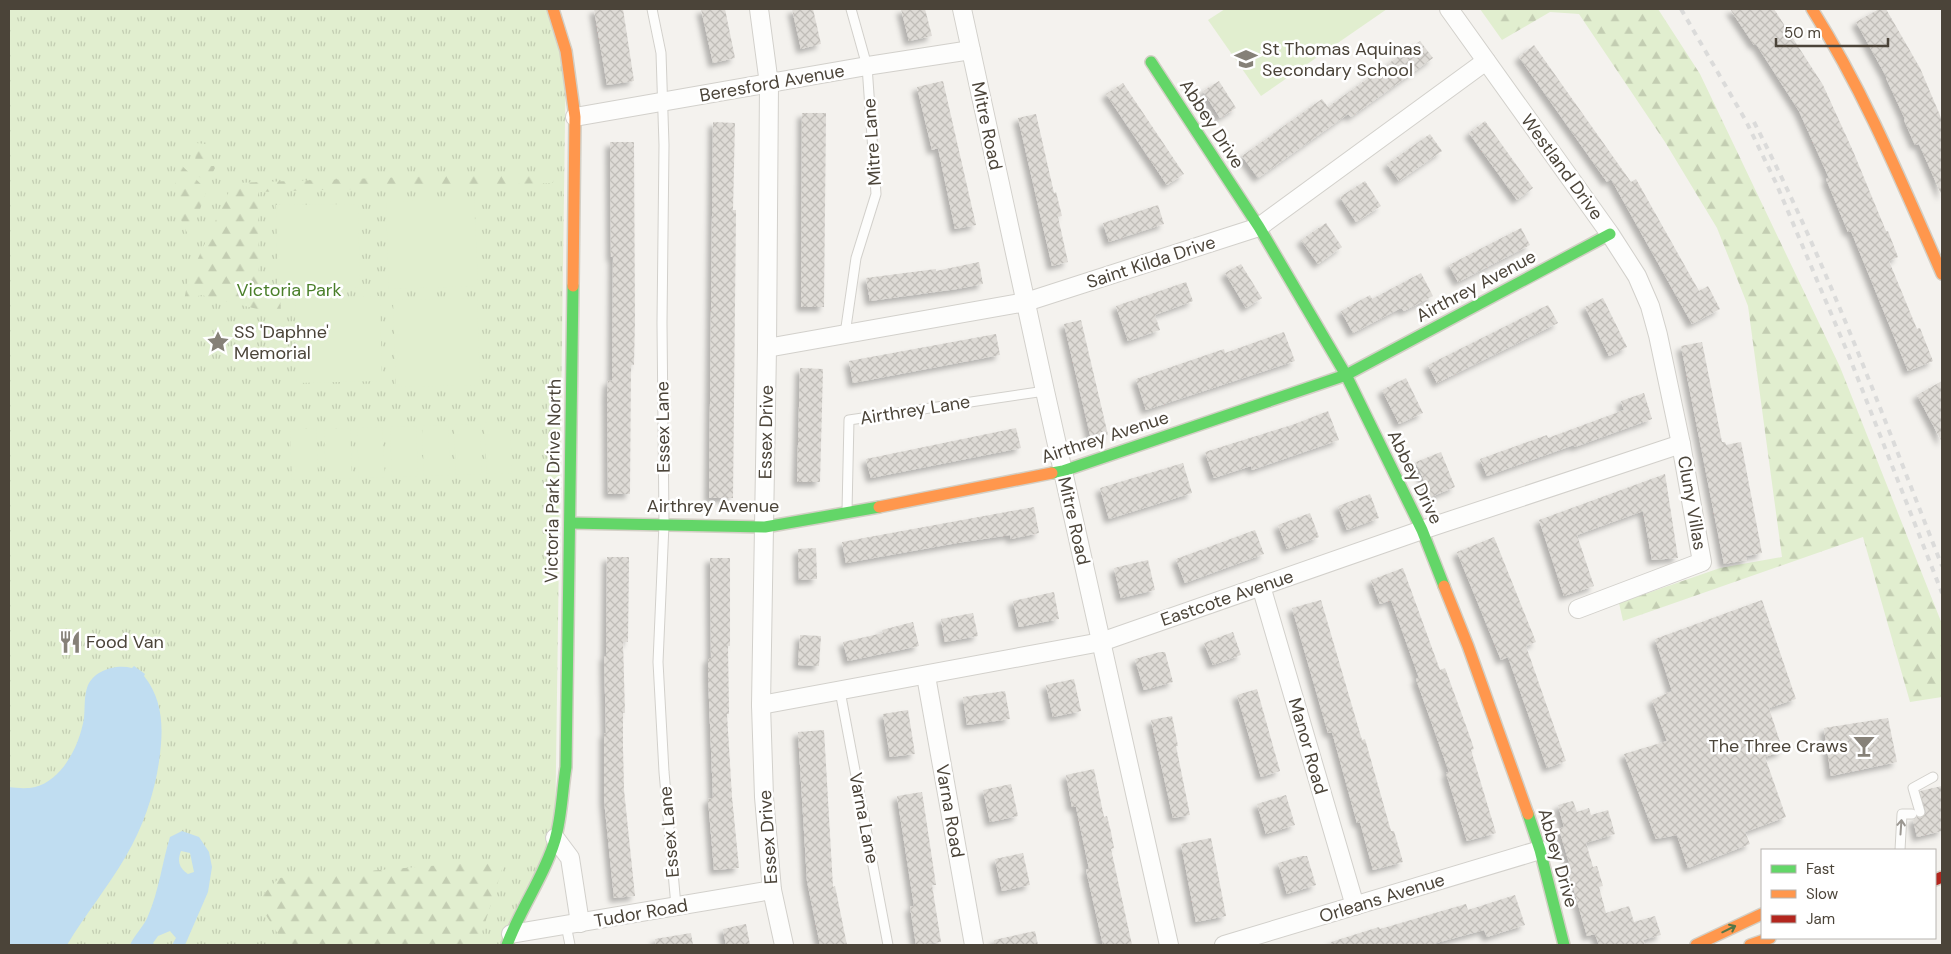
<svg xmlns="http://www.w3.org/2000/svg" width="1951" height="954" font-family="'DM Sans',sans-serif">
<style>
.grass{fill:url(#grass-tufts)}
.forest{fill:url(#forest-firs)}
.pitch{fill:#e1eecf}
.water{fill:#c0ddf1;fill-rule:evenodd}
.building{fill:url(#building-cross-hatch);filter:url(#shadow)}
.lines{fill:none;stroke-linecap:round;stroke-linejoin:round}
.lane-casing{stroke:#d2d0cb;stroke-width:11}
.street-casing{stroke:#d2d0cb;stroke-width:20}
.fast-casing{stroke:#d3cfc5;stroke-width:14}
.slow-casing{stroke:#d3cfc5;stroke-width:14}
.jam-casing{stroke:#d3cfc5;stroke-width:14}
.lane{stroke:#fdfdfc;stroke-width:9}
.street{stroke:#fdfdfc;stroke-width:18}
.fast{stroke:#63d668;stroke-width:11}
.slow{stroke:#ff974d;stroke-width:11}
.jam{stroke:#b3261e;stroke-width:11}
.rail{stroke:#dbdbda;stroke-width:4;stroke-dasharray:6 6;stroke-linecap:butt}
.oneway{stroke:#9b9791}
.oneway2{stroke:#537749}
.labels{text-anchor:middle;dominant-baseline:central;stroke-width:5;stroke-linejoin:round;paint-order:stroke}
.poi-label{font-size:18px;fill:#4b4439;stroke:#fff;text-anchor:start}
.street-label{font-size:18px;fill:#4b4439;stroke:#fff}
.park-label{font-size:18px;fill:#4a7f2a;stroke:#fff}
</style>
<defs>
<pattern id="grass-tufts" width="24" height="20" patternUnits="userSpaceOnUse" patternTransform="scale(1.25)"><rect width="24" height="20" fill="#e1eecf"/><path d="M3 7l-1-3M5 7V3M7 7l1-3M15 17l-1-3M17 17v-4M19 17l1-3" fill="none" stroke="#c3cdb2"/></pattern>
<pattern id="forest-firs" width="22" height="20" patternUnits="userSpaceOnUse" patternTransform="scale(1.25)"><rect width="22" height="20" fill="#e1eecf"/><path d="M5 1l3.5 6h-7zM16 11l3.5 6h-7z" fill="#c3cdb2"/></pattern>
<pattern id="building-cross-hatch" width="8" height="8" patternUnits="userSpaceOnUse" patternTransform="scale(1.25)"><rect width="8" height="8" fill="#dedbd6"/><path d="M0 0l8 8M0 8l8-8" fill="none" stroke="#c0bdb8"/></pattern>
<filter id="shadow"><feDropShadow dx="-4.5" dy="4.5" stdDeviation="2.5" flood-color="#0004"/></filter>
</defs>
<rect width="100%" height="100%" fill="#f4f2ee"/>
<!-- grass -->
<polygon class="grass" points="9,9 553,9 566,51 555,838 507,945 9,945"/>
<!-- forest -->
<g class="forest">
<polygon points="1480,9 1658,9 1700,74 1840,367 1942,624 1942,697 1910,702 1863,537 1623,621 1619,603 1720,568 1782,557 1748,306 1717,228 1665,142 1579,14 1550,12 1502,40"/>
<polygon points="196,143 206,144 207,166 216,166 209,180 199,177 195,164"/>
<path d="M176 160 207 190 190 237C173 211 175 190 176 160Z"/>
<polygon points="554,172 553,183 258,192 259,296 280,297 282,329 275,329 273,313 201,295 184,301 188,280 233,183"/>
<polygon points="505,860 478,945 285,945 257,901 279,878"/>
</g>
<!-- pitch -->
<g class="pitch">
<polygon points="1225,9 1387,9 1261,96 1208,20"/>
<polygon points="474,198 478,286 389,289 386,202"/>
<polygon points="358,204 360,287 278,289 276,205"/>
<polygon points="380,296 382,381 297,383 295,298"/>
<polygon points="477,298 480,385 396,387 393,300"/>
<polygon points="510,422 512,473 487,474 484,423"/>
<polygon points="480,424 482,474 456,475 454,425"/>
<polygon points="448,425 450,475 424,476 422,426"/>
<polygon points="416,426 418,476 392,477 390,427"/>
<polygon points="382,427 385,477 359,478 357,428"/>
<polygon points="316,428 318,479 292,480 290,430"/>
<polygon points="350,428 352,478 326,479 324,429"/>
</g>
<!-- water -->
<g class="water">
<path d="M134 666 145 674 144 676C160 696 163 719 161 744 158 783 146 822 126 856 108 887 85 915 67 945H9V787C17 788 27 789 35 787 63 780 80 744 84 718 85 709 84 697 87 688 93 670 116 664 132 668Z"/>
<path d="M182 831 199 837 209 852 212 867 208 892 185 945H172L176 938 170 931 158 936 153 943 155 945H130C135 934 144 926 148 916 159 891 162 863 170 837ZM181 851 190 853 194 872 188 874C179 868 177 861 181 851Z"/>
</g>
<!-- building -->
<g class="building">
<polygon points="594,9 623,9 634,81 607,85"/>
<polygon points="701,9 725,9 735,58 713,63"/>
<polygon points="792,9 813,9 821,44 801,49"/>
<polygon points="901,9 925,9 932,36 909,41"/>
<polygon points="1730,9 1774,9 1823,85 1853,151 1886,231 1888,231 1898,257 1889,261 1917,329 1920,328 1933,361 1908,371 1851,231 1848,232 1826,179 1829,178 1799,111 1756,44 1754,45"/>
<polygon points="1879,9 1886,9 1920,68 1942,120 1942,196 1919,144 1915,145 1904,120 1905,119 1886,78 1887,78 1856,22"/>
<polygon points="1420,41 1433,58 1351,117 1348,114 1258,178 1242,156 1322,99 1328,107"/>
<polygon points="1534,45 1631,182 1636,179 1699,291 1708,286 1720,309 1692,324 1611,179 1607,182 1519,57"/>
<polygon points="943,81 976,225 955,229 938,148 932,150 917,87"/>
<polygon points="1219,81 1236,108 1220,118 1203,91"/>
<polygon points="1123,83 1184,174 1167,185 1106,94"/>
<polygon points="802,113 826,113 824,307 801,307"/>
<polygon points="1036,114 1054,193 1056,192 1062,216 1058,217 1068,262 1052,266 1018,118"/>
<polygon points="1485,121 1533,188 1517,200 1469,133"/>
<polygon points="713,122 735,123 733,210 736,210 733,498 709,498"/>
<polygon points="1430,134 1442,151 1399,181 1387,164"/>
<polygon points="610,142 634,142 635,321 634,365 631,365 630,494 608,494 607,395 608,380 612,381 613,257 611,257"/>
<polygon points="1365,181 1381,206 1356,222 1340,197"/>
<polygon points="1158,205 1164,224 1109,242 1103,223"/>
<polygon points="1326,223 1342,247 1318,264 1301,240"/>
<polygon points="1521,228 1530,245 1458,282 1449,265"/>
<polygon points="979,262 983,284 957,289 870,301 866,278 936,269 936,271"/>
<polygon points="1241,264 1262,298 1246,308 1225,273"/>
<polygon points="1421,273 1433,296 1404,311 1401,308 1353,333 1341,311 1370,295 1372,299"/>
<polygon points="1186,282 1193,301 1155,315 1160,330 1128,341 1116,306"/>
<polygon points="1603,298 1627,347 1609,356 1585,307"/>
<polygon points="1548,305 1558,323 1437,383 1428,365"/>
<polygon points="1081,320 1108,435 1091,439 1064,324"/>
<polygon points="1284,332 1295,361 1146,410 1136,379 1224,349 1225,353"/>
<polygon points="996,334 1000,355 853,383 849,361"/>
<polygon points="1702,342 1722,442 1725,442 1726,445 1741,442 1762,553 1747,556 1747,560 1724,564 1681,346"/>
<polygon points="800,368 823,369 820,482 797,482"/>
<polygon points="1406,378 1423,413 1399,424 1382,390"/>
<polygon points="1942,381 1942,442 1917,395"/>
<polygon points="1644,393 1652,419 1575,447 1574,445 1487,476 1480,459 1547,435 1548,438 1624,410 1621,401"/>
<polygon points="1328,411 1339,440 1252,470 1251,466 1214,478 1205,452 1295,424"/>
<polygon points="1016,428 1021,448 871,478 866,459"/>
<polygon points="1441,452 1455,487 1431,497 1416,462"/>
<polygon points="1183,463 1192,493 1109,519 1100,488"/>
<polygon points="1665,474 1678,558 1652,560 1643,511 1577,535 1594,586 1564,596 1539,520"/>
<polygon points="1370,494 1379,518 1347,530 1338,506"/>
<polygon points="1034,507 1039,533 1011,539 1010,535 957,543 846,563 842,542"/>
<polygon points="1310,513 1319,537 1287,549 1278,525"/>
<polygon points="1255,530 1264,554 1185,583 1176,559"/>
<polygon points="1494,537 1536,642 1526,646 1566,761 1547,768 1508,657 1501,660 1457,552"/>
<polygon points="816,548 817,579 799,580 798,549"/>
<polygon points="607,557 629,557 628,642 623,642 625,713 623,713 623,747 624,790 635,896 614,898 604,800 604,733 606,733 604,656 606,656"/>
<polygon points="710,558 730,558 730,646 728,646 729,714 727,714 732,797 739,868 714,870 708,799 713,798 708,675 708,658 711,658"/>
<polygon points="1148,560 1155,590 1121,598 1114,568"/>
<polygon points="1403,568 1440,670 1445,668 1469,734 1474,749 1471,750 1496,833 1467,841 1446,773 1449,772 1416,679 1419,678 1391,600 1380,604 1371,580"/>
<polygon points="1054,592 1059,619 1019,627 1013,601"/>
<polygon points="1321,600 1362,740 1365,739 1391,831 1394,831 1403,862 1373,870 1360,822 1357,823 1332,732 1328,733 1292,608"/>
<polygon points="1762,600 1796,699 1769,708 1783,751 1765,757 1786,817 1745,832 1750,844 1688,868 1677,835 1656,839 1624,754 1667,741 1652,700 1672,691 1655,639"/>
<polygon points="973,613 978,636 945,642 941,619"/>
<polygon points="913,622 919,646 848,661 843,642 883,633 882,630"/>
<polygon points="1233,632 1241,655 1213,665 1204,643"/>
<polygon points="800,635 821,636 819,666 798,665"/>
<polygon points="1160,652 1165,652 1173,682 1144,690 1135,659"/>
<polygon points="1074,679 1081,711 1053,717 1046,685"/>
<polygon points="1257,689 1280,771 1261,777 1237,695"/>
<polygon points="1005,691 1010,719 967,725 963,697"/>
<polygon points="908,710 915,754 890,757 883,714"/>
<polygon points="1172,716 1178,746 1176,746 1190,815 1173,818 1151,720"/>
<polygon points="1888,718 1897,762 1831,776 1824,728"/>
<polygon points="824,730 833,887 835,886 847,945 820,945 807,881 798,732"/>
<polygon points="1094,769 1104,817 1107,816 1111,832 1114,848 1111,849 1132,945 1103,945 1086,870 1089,869 1076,807 1072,807 1066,775"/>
<polygon points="1011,784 1018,816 990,822 983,790"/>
<polygon points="1942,786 1942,831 1917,837 1913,820 1917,817 1922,818 1926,813 1920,791"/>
<polygon points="922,792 936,885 932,885 941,942 916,945 910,907 914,906 897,796"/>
<polygon points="1286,795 1295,825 1266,834 1257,804"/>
<polygon points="1573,801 1577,812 1589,808 1591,815 1608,810 1615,834 1586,843 1593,867 1597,866 1603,886 1599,887 1606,913 1629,906 1634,922 1655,916 1661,935 1643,940 1645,945 1599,945 1595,934 1587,936 1569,873 1572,873 1559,829 1564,827 1558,805"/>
<polygon points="1211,838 1226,916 1196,922 1181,844"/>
<polygon points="1023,853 1030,885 1002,891 995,859"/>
<polygon points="1302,856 1307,856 1316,885 1287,894 1278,863"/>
<polygon points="1515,895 1525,925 1487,937 1484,930 1429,945 1331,945 1331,942 1379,927 1380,929 1466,904 1468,910"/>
<polygon points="746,924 750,945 726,945 723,929"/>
<polygon points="1035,931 1038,945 994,945 994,940"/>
<polygon points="691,933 693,945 656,945 655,939"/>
</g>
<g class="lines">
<defs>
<g id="lane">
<polyline points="652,9 661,53 664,145 662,323 664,524 658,662 664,772 676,906"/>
<polyline points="845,334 856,258 876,194 867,66 851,9"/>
<polyline points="847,511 849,420 1045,391"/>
<polyline points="840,691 888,945"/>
<polyline points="1920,812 1913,788 1933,777"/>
<polyline points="1900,850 1902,814 1912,814"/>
<polyline points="566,925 570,945"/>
</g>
<g id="street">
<polyline points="759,9 769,84 767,348 761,705 764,797 772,890 784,945"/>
<polyline points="962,9 1045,391 1169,945"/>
<polyline points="1449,9 1610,234 1637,276 1650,306 1658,335 1681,444 1702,562 1578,609"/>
<polyline points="575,117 867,66 971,50"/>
<polyline points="767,348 1026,302 1259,227 1486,61"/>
<polyline points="1261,586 1355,906"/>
<polyline points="926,676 974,945"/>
<polyline points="761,705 1101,642 1422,530 1681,444"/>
<polyline points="555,838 570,858 580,923"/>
<polyline points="511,934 772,890"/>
<polyline points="1224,945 1540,850"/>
</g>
<g id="fast">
<polyline points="1151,62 1259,227 1346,375 1422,530 1444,586"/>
<polyline points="1052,473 1063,471 1346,375 1610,234"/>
<polyline points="570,523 765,527 879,507"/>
<polyline points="1528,814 1540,850 1564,945"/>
<path d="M507 945C520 909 544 877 555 840 562 816 562 791 566 767L573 286"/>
</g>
<g id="slow">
<polyline points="553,9 566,51 575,117 573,286"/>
<path d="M1812 9C1865 93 1902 183 1942 274"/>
<polyline points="879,507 1052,473"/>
<polyline points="1444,586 1468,646 1528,814"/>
<polyline points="1696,945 1762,914"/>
<polyline points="1750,945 1770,938"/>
</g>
<polyline id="jam" points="1935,880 1942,877"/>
</defs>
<!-- lane casing -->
<use href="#lane" class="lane-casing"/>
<!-- street casing -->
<use href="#street" class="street-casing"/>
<!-- fast casing -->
<use href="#fast" class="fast-casing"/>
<!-- slow casing -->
<use href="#slow" class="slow-casing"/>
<!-- jam casing -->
<use href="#jam" class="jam-casing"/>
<!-- lane -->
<use href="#lane" class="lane"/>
<!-- street -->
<use href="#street" class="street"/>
<!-- fast -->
<use href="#fast" class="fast"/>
<!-- slow -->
<use href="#slow" class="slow"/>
<!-- jam -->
<use href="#jam" class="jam"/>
<!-- rail -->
<g class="rail">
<polyline points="1681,9 1746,121 1776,183 1849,356 1942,593"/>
<path d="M1754 122C1828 265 1883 417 1942 566"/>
</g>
</g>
<!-- one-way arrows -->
<defs><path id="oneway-shaft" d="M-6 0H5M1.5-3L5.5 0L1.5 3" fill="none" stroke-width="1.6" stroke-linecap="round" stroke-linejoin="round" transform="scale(1.25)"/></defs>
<use class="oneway" href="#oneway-shaft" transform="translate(1901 827) rotate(-86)"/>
<use class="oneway2" href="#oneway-shaft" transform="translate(1729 929) rotate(-26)"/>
<!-- icons -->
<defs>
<symbol id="school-bare" viewBox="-9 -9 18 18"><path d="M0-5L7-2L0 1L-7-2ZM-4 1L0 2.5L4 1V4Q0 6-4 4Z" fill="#868178" stroke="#fff" stroke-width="2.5" paint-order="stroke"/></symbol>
<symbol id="sight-bare" viewBox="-9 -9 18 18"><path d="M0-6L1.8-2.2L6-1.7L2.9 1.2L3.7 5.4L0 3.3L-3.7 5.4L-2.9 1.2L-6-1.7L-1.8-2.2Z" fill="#868178" stroke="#fff" stroke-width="2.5" paint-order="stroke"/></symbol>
<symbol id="restaurant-bare" viewBox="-9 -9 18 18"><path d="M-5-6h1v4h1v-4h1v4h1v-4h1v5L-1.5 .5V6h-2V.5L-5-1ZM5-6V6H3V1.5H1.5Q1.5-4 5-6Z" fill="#868178" stroke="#fff" stroke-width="2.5" paint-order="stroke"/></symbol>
<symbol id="bar-bare" viewBox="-9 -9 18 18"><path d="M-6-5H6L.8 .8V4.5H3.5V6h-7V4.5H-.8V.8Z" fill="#868178" stroke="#fff" stroke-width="2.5" paint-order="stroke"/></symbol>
</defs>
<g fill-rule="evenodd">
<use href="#school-bare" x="1230" y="43" width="32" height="32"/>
<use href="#sight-bare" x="202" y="326" width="32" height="32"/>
<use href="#restaurant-bare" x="54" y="626" width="32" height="32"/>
<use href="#bar-bare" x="1848" y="730" width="32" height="32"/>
</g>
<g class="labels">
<!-- poi labels -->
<g class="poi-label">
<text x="1262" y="49">St Thomas Aquinas<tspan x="1262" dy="21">Secondary School</tspan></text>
<text x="234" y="332">SS 'Daphne'<tspan x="234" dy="21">Memorial</tspan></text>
<text x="86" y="642">Food Van</text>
<text x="1848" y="746" text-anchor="end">The Three Craws</text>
</g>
<!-- street labels -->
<g class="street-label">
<text transform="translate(772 83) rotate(-10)">Beresford Avenue</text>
<text transform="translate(1212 124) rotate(57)">Abbey Drive</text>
<text transform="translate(987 126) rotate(78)">Mitre Road</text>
<text transform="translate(872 142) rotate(-94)">Mitre Lane</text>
<text transform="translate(1562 167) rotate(54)">Westland Drive</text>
<text transform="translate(1151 262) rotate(-18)">Saint Kilda Drive</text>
<text transform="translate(1476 286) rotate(-28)">Airthrey Avenue</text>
<text transform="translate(915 410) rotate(-9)">Airthrey Lane</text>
<text transform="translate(663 427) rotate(-91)">Essex Lane</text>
<text transform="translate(766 432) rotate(-89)">Essex Drive</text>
<text transform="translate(1105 437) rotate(-18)">Airthrey Avenue</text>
<text transform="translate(1415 477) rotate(64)">Abbey Drive</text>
<text transform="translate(553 481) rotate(-89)">Victoria Park Drive North</text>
<text transform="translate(1692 503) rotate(80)">Cluny Villas</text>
<text x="713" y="506">Airthrey Avenue</text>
<text transform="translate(1074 521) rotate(77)">Mitre Road</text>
<text transform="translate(1227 598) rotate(-19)">Eastcote Avenue</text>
<text transform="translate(1308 746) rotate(74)">Manor Road</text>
<text transform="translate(950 811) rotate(80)">Varna Road</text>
<text transform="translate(864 818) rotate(79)">Varna Lane</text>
<text transform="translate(669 832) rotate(-95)">Essex Lane</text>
<text transform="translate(768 837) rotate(-94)">Essex Drive</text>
<text transform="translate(1558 858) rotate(74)">Abbey Drive</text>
<text transform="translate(1382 898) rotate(-17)">Orleans Avenue</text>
<text transform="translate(641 913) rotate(-10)">Tudor Road</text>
</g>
<!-- park labels -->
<g class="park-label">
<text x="289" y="290">Victoria Park</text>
</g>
</g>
<!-- border -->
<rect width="1951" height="954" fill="none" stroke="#4b4439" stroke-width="20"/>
<!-- legend -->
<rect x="1761" y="849" width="175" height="90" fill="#ffffff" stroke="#b7b4b0"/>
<rect x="1771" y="865" width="25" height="8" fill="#63d668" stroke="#b7b4b0"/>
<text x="1806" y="874" font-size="15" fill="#4b4439">Fast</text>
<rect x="1771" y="890" width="25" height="8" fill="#ff974d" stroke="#b7b4b0"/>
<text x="1806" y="899" font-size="15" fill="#4b4439">Slow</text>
<rect x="1771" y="915" width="25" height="8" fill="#b3261e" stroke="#b7b4b0"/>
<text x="1806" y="924" font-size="15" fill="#4b4439">Jam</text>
<!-- scale -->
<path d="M1776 38v8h112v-8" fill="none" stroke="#4b4439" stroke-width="2.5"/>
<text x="1784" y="38" font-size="15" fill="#4b4439" stroke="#ffffff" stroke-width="4" paint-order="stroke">50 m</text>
</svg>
